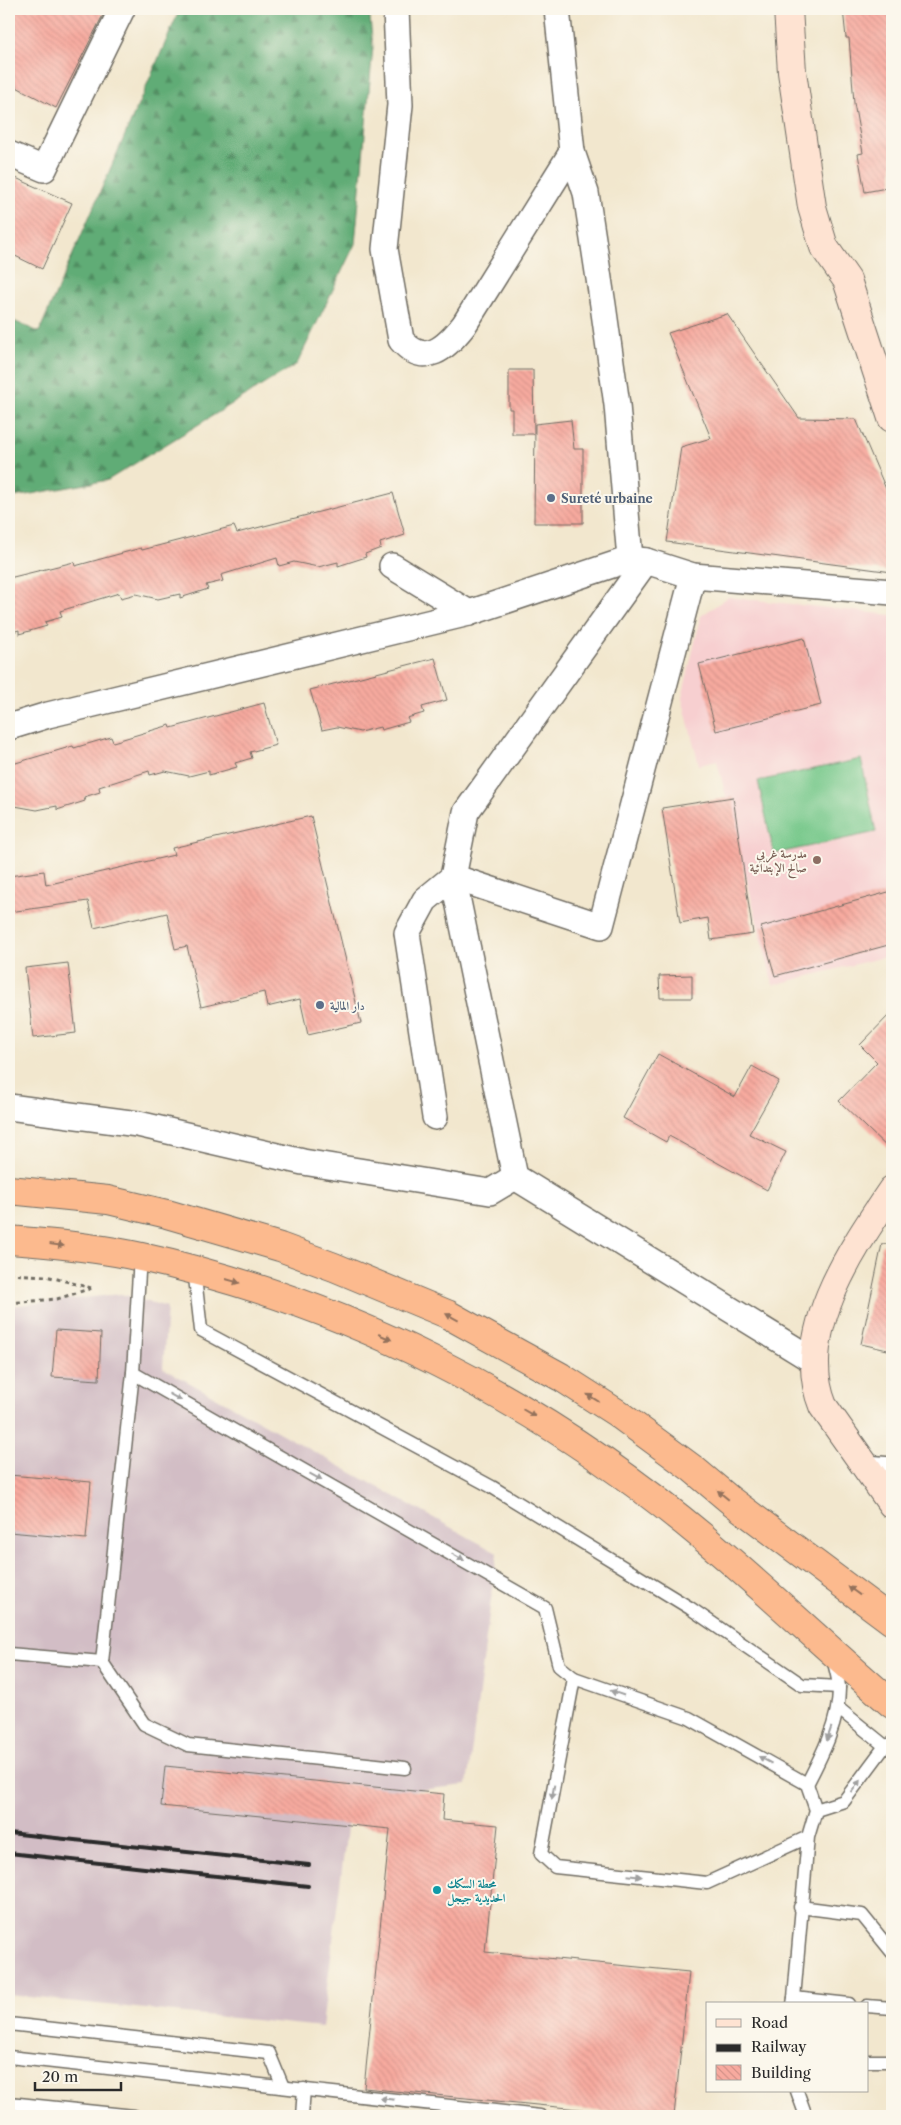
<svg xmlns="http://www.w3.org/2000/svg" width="901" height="2125" font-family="'Libre Caslon Text',Amiri,serif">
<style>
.built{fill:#f7cfd0}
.railway{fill:#d2bdc5}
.forest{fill:url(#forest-firs);stroke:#466c50}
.garden{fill:#76c88a;stroke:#507a5a}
.building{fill:url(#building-back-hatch)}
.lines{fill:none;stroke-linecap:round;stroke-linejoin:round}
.service-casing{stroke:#716d64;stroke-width:15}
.minor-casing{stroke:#716d64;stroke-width:28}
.secondary-casing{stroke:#716d64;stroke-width:30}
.trunk-casing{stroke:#716d64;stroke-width:30}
.path{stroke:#716d64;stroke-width:3;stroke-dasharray:4 4;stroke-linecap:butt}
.service{stroke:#fff;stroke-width:12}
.minor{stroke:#fff;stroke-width:25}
.secondary{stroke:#fee3d2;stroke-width:28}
.trunk{stroke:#fcba8e;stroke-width:28}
.rail{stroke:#2b2b2b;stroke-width:4}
.oneway{fill:#94725c}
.oneway2{fill:#a0a0a0}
.service-dot{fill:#5c6f8a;stroke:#fbf7ec;stroke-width:2}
.education-dot{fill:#8d6e63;stroke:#fbf7ec;stroke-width:2}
.culture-dot{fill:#0f9aa8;stroke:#fbf7ec;stroke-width:2}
.labels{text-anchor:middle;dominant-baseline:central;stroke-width:4;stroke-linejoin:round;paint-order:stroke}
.service-label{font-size:12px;font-weight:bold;fill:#4e5e75;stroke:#fbf7ec;text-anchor:start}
.education-label{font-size:12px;font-weight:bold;fill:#785e54;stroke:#fbf7ec;text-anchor:end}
.culture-label{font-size:12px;font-weight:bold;fill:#0d838f;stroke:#fbf7ec;text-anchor:start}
</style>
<defs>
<pattern id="forest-firs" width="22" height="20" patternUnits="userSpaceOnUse" patternTransform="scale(1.25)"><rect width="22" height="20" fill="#60ac76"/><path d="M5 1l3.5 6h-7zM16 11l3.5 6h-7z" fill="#4f8c61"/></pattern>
<pattern id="building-back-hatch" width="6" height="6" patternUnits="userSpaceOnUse" patternTransform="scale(1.25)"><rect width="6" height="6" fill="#f7aa9f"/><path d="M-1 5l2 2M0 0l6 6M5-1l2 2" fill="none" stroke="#d49289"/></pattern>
</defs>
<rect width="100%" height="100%" fill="#fbf7ec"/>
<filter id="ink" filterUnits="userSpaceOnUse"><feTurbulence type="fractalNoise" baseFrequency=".02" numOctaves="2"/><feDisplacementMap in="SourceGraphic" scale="10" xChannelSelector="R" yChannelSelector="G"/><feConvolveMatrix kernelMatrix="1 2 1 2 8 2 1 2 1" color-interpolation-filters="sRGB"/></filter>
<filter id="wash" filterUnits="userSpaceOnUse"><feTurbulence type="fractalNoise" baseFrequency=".0096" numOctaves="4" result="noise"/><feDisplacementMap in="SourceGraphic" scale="20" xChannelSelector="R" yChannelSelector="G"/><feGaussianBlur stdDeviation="1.12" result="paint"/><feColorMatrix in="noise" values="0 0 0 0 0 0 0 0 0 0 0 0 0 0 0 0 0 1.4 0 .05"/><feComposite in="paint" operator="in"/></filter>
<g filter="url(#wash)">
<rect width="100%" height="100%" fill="#f2e7ce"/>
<!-- built -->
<polygon class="built" points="728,597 892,615 892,955 773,985 717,761 699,765 682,698 701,616"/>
<!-- railway -->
<polygon class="railway" points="121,1294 167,1307 163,1368 497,1553 467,1785 351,1797 322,2027 9,1995 9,1306"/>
<!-- forest -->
<polygon class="forest" points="180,9 369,9 373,47 355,244 297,364 108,480 9,498 9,319 39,332"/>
<!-- garden -->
<polygon class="garden" points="861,759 876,832 774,854 758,781"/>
<g id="blocks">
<!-- building -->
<g class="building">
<polygon points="9,9 106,9 56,108 9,83"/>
<polygon points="843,9 892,9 892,187 865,192 858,154 863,153 854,103 849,38 846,38"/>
<polygon points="9,175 72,203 42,269 9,253"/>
<polygon points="727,314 799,418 856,419 892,503 892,572 667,542 681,447 711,438 668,333"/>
<polygon points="509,370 533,370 534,434 512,434 512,409 509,409"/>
<polygon points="571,420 574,449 583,449 583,523 534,523 535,424"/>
<polygon points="393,493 405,535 380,543 381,548 365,554 366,557 338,566 338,562 318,567 294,562 279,566 277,558 221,575 223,581 206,585 208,589 180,598 180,594 158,599 136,594 121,598 119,593 60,611 62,617 45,622 47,626 19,634 19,630 9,633 9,578 74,562 75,566 141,548 142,550 234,526 237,533"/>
<polygon points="804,638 821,705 716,731 699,664"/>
<polygon points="435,658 447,700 422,707 424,713 407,718 409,722 381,730 380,727 360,732 337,727 322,730 310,690"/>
<polygon points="264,703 276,745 250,752 252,758 235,763 237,767 209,775 209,771 189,776 165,771 150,775 149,771 99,787 100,792 84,797 85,801 57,810 57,806 37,810 9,805 9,765 73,746 74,748 111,737 113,742 170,725 171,728"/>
<polygon points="733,797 753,934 711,940 708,918 680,923 662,808"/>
<polygon points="311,816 361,1023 308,1035 300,999 267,1007 264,992 201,1007 187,946 175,949 167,913 141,919 140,917 94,928 88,901 9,912 9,876 44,871 46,885 174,855 172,848"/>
<polygon points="892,891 892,944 775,976 761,927"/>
<polygon points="68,963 76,1033 33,1038 25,968"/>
<polygon points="692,975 692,998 660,998 659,976"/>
<polygon points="892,1012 892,1152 839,1101 877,1062 860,1045"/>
<polygon points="658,1054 735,1097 752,1066 779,1081 749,1134 786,1152 767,1190 669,1136 666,1142 623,1118"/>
<polygon points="882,1244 892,1245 892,1351 861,1344"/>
<polygon points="56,1330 101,1333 99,1380 52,1377"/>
<polygon points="9,1475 91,1482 86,1539 9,1532"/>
<polygon points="165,1766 444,1794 442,1820 498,1825 485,1952 689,1972 674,2116 649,2116 364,2088 390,1829 161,1806"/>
</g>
</g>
</g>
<g filter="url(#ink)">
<use href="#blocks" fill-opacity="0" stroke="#716d64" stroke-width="1"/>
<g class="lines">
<defs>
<g id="service">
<polyline points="140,1256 133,1373 102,1662 144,1724 188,1745 405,1768"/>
<polyline points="194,1269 201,1330 492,1487 690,1608 802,1685 839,1687"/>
<polyline points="133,1373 545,1608 559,1666 574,1678"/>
<polyline points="9,1654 102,1662"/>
<polyline points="838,1708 885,1746"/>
<path d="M807 1784C822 1755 839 1722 839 1689 839 1679 835 1668 833 1658"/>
<polyline points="816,1810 844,1801 885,1746 892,1744"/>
<polyline points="800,1907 862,1915 892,1952"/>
<polyline points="794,1998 808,1837 816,1810 807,1784 689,1718 574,1678 541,1854 555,1867 707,1883 808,1837"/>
<polyline points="793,2004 794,1998 849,2004"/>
<polyline points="867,2006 892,2008"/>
<polyline points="9,2024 269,2053 283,2087"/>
<polyline points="9,2057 540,2116"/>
<polyline points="867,2061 892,2061"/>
<polyline points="797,2091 806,2116"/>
<polyline points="9,2103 134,2116"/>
<polyline points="302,2116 304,2089"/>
</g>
<g id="minor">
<path d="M396 9 400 105 385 249 401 340C425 368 446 348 464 325L572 152"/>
<polyline points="557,9 572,152 586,193 603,305 617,405 630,559"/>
<polyline points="9,154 44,169 122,9"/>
<polyline points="646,561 466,812 453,877 515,1177 814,1361"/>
<polyline points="392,566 469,613"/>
<polyline points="9,727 48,715 469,613 630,559 646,561 693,576 892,592"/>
<polyline points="453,877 601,926 693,576"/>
<polyline points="9,1107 138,1124 303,1162 490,1192 515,1177"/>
<polyline points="435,1117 407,933 425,900 453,877"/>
<polyline points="866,1468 892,1470"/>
</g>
<g id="secondary">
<polyline points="788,9 792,72 812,207 824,247 847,280 892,418"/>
<path d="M892 1190C853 1248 793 1333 823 1406L892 1504"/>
</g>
<g id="trunk">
<polyline points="9,1190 108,1200 167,1214 280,1247 334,1267 447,1314 561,1377 617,1413 693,1469 730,1500 892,1621"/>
<path d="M9 1240C50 1243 101 1248 141 1257 350 1303 540 1401 704 1538 768 1592 829 1650 892 1704"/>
</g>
</defs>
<!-- service casing -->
<use href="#service" class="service-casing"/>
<!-- minor casing -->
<use href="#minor" class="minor-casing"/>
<!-- secondary casing -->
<use href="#secondary" class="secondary-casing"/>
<!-- trunk casing -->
<use href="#trunk" class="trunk-casing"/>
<!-- path -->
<g class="path">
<polyline points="9,1274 46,1276 91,1288"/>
<polyline points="9,1303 57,1299 92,1288"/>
</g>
<!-- service -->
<use href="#service" class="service"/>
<!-- minor -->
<use href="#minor" class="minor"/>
<!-- secondary -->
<use href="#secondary" class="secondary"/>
<!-- trunk -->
<use href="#trunk" class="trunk"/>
<!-- rail -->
<g class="rail">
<polyline points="9,1833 309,1865"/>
<polyline points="9,1853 308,1886"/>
</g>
</g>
<!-- one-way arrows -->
<defs><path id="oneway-solid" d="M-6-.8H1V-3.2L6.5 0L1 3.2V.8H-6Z" transform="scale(1.25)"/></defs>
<g class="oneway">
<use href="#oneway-solid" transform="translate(57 1245) rotate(7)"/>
<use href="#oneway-solid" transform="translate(233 1281) rotate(16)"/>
<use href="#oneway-solid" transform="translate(452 1317) rotate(-152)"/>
<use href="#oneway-solid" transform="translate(385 1337) rotate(24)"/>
<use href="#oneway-solid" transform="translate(593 1398) rotate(-148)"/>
<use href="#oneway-solid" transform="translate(529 1413) rotate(30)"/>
<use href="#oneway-solid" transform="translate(723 1495) rotate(-140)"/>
<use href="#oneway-solid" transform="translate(854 1591) rotate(-144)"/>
</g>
<g class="oneway2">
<use href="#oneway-solid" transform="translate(175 1397) rotate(29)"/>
<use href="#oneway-solid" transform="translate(316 1477) rotate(29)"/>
<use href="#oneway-solid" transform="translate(458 1557) rotate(29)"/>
<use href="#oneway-solid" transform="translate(617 1693) rotate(-161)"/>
<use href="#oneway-solid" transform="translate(829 1734) rotate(109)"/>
<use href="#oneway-solid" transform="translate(765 1760) rotate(-151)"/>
<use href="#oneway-solid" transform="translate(856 1786) rotate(-54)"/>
<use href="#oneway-solid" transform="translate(553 1792) rotate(100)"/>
<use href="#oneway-solid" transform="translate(635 1876) rotate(6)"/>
<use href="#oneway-solid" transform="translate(387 2099) rotate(-174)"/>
</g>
</g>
<!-- markers -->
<g class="service-dot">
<circle cx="551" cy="498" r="5"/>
<circle cx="320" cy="1005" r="5"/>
</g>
<circle class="education-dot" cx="817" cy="860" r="5"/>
<circle class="culture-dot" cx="437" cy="1890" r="5"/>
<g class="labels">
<!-- service labels -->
<g class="service-label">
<text x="561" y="498">Sureté urbaine</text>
<text x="330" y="1005">دار المالية</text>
</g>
<!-- education labels -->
<g class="education-label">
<text x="807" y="853">مدرسة غربي<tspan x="807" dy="14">صالح الإبتدائية</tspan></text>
</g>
<!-- culture labels -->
<g class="culture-label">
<text x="447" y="1883">محطة السكك<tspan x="447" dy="14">الحديدية جيجل</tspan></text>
</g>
</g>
<!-- margin -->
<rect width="901" height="2125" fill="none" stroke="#fbf7ec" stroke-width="30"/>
<!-- legend -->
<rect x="706" y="2002" width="162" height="90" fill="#fbf7ec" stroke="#a8a59f"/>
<rect x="716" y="2019" width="25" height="8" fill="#fee3d2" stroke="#a8a59f"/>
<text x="751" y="2028" font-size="15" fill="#2b2b2b">Road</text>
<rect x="716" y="2044" width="25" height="8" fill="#2b2b2b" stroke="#a8a59f"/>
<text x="751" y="2052" font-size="15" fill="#2b2b2b">Railway</text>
<rect x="716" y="2065" width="25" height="15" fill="url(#building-back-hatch)" stroke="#a8a59f"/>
<text x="751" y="2078" font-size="15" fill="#2b2b2b">Building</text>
<!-- scale -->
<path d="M35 2082v8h86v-8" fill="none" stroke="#2b2b2b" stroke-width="2.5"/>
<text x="42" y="2082" font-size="15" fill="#2b2b2b" stroke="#fbf7ec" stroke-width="4" paint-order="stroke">20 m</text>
</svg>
